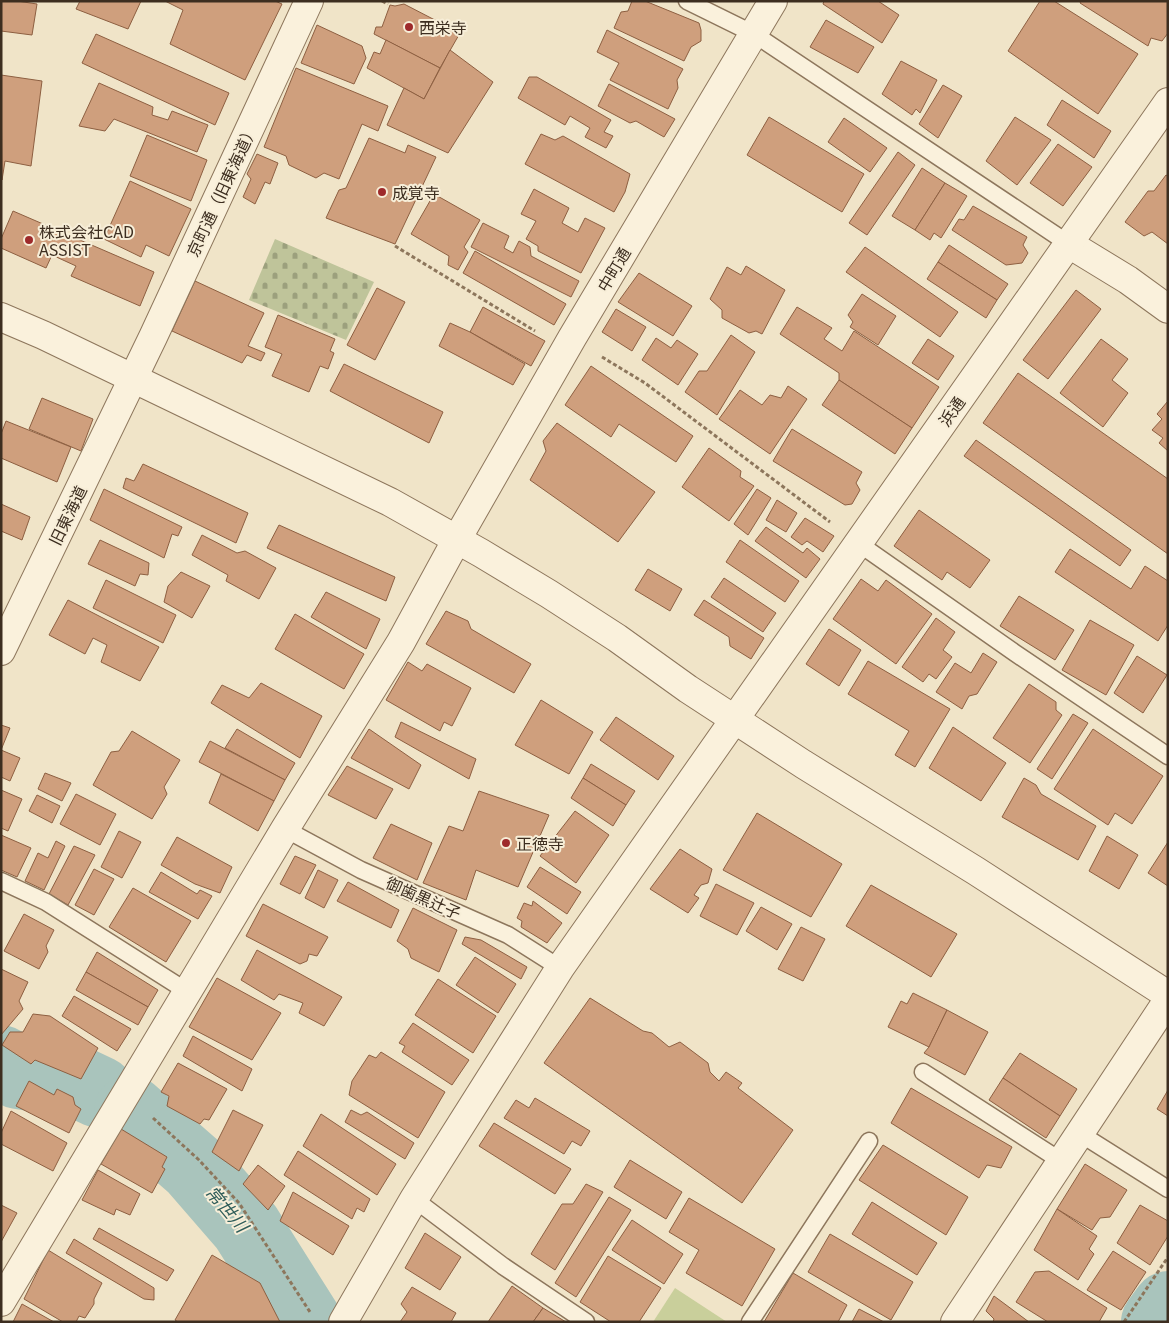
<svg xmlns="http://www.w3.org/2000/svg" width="1169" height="1323" font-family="Georgia,'Noto Sans JP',serif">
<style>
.cemetery{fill:url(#cemetery-stones)}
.green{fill:#c9cf9b}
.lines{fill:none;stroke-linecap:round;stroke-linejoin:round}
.river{stroke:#a9c4bc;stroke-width:72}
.building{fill:#cf9f7d;stroke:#8d5f41}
.service-casing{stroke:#8d765c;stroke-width:19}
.minor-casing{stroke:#8d765c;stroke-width:30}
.tertiary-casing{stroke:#8d765c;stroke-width:30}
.path{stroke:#8d765c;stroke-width:3;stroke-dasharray:4 2.5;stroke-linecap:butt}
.service{stroke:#faf1dc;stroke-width:16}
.minor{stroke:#faf1dc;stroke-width:28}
.tertiary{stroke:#faf1dc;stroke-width:28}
.poi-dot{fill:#9e2a2b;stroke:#f7eed8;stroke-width:2}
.labels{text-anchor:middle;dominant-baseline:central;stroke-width:4;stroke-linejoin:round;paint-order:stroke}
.poi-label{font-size:16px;fill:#3d2e20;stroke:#f7eed8;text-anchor:start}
.street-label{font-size:16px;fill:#3d2e20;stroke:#f7eed8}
.water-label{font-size:18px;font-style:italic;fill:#2f5d5a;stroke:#f7eed8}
</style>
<defs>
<pattern id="cemetery-stones" width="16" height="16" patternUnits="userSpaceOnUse" patternTransform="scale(1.25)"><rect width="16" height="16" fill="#bfc49a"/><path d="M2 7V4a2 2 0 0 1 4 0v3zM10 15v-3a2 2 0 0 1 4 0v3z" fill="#9ca07d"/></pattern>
</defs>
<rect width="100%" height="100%" fill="#f0e4c8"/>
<!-- cemetery -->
<polygon class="cemetery" points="275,239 374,282 346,340 249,300"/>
<!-- green -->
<polygon class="green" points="675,1288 727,1322 653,1322"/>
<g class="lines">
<!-- river -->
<g class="river">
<polyline points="1,1061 18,1073 80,1083 99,1092"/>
<polyline points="130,1111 194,1167 246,1227 306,1322"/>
<polyline points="1157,1322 1168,1307"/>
</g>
</g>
<!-- building -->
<g class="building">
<polygon points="1,1 17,1 37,4 32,35 1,31"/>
<polygon points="80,1 141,1 128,29 76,9"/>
<polygon points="165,1 275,1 282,4 245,80 170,44 183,10"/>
<polygon points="632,1 645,1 699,23 701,30 701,41 691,47 684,61 614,28 621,12 628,11"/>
<polygon points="824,1 878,1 899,15 882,43 823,4"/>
<polygon points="1040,1 1054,1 1138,54 1098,114 1008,51"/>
<polygon points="1081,1 1168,1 1168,33 1162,41 1151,38 1148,46 1080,3"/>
<polygon points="404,4 460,33 440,68 374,34 376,27 382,27 390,5 395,6"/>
<polygon points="826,20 874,47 858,73 810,47"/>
<polygon points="317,25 362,46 366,58 354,84 301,63"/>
<polygon points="607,30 683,69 677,80 678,88 668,109 610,80 619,63 597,52"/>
<polygon points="96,34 229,93 215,125 82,63"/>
<polygon points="386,40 440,68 424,99 367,68 374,52 380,54"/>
<polygon points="450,50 493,82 448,153 387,125 404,88 424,99"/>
<polygon points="901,61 937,80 920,113 916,109 912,115 882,94"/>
<polygon points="296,68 388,106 378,131 362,124 339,179 324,173 316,178 289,165 286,156 264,147"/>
<polygon points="1,75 42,81 31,166 5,161 2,180"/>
<polygon points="529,77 537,77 611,120 604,132 613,136 606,148 585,137 590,128 570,116 565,125 518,98"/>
<polygon points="99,83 153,107 152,115 168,120 172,111 208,125 197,152 114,119 105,131 79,126"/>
<polygon points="609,84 675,119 664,137 636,121 630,123 598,106"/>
<polygon points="943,85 962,96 938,138 919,124"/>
<polygon points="1062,100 1111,131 1094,158 1047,125"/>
<polygon points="769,117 864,174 842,212 747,155"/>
<polygon points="1015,117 1051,140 1017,185 986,161"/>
<polygon points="844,118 887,148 870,172 828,142"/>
<polygon points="541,134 555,140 563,136 630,174 625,192 614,212 525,164"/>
<polygon points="147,135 207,160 191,201 130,176"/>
<polygon points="369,138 405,153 408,145 436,157 395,244 326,218 339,190 346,188"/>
<polygon points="1058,144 1092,167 1063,206 1030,183"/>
<polygon points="898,152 915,165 867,235 849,223"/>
<polygon points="257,154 278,163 270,184 265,182 255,204 243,197 251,179 247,174"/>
<polygon points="922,168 945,183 915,230 892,216"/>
<polygon points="1166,175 1168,176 1168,244 1152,232 1144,236 1125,222 1148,191 1154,191"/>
<polygon points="130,181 191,209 169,256 146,245 141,257 104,239"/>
<polygon points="945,183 967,196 941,238 934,233 930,240 915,230"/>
<polygon points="534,189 569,208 562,223 578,232 585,218 605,228 581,273 538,251 538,246 526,239 536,221 521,214"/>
<polygon points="434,194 480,220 464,247 468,252 458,270 448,265 449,256 411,234"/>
<polygon points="973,206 1027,237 1023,245 1028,253 1022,263 1006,265 952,230 959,219 964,220"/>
<polygon points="13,211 154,272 140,306 71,276 76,266 52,255 46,268 1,248 1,239"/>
<polygon points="483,223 509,236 504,248 513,253 519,241 530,247 531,256 579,281 571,297 471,247"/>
<polygon points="949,245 1008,284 997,300 938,262"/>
<polygon points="865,247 958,312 940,337 846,272"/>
<polygon points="475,251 566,304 554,325 463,273"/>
<polygon points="938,262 997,300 986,318 927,279"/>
<polygon points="746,266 785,290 762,334 756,331 749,333 722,318 722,310 710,299 727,267 741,275"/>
<polygon points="639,273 692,306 673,336 618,302"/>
<polygon points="195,281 264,313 248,346 265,353 261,361 247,355 242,363 172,331"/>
<polygon points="377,288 405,302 375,360 347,345"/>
<polygon points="1076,290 1101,309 1048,379 1023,360"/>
<polygon points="862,294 896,316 878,345 850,327 853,322 848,315"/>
<polygon points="483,307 545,341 531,366 470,332"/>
<polygon points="797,307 832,328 824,339 842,351 854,331 939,387 912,428 839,380 839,373 780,334"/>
<polygon points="616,309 646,327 632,351 602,332"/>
<polygon points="278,315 335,339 330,351 334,353 328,369 320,366 309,392 272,376 282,354 265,347"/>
<polygon points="450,323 470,332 525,364 513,385 439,346"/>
<polygon points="731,335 755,352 717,415 685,392 699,371 707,371"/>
<polygon points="656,338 671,348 677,340 698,354 678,385 642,360"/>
<polygon points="928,339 954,356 938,380 912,363"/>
<polygon points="1101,339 1128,359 1112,380 1128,393 1103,427 1060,393"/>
<polygon points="344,364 443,412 429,443 330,391"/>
<polygon points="591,366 693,436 676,462 619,424 611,437 565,405"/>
<polygon points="1018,373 1168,479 1168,554 983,423"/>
<polygon points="839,380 912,428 895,454 822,405"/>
<polygon points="788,386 807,399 770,454 719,419 740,390 762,405 770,395 781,398"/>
<polygon points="42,398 93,419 81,451 29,429"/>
<polygon points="1168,401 1168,451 1159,443 1163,438 1152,430 1162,419 1157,414"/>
<polygon points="6,421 71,447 57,482 1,458 1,434"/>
<polygon points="557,423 655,492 618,542 530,480 546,451 543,441"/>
<polygon points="792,429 862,472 856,483 860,490 852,504 845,505 773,461"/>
<polygon points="976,440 1131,550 1120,566 964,456"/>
<polygon points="709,448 741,471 740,477 754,486 729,521 682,487"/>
<polygon points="143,464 248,513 236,543 123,488 126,478 134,481"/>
<polygon points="104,489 182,527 178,536 172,534 164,558 90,520"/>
<polygon points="757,489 771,498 748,535 734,524"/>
<polygon points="777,500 797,513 786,532 766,520"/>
<polygon points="1,504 30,517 22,540 1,531"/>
<polygon points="919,510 990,560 970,588 947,572 942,580 894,546"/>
<polygon points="805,518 834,536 823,552 807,541 802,545 791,537"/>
<polygon points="279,525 395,577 386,601 267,548"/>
<polygon points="766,527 803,553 807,548 820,559 806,578 755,541"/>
<polygon points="202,535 237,553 245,551 276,568 259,599 226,581 228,575 192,555"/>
<polygon points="100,540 149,563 148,575 140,574 135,586 88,564"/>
<polygon points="740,540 799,581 785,602 726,562"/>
<polygon points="1070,549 1131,589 1145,566 1168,581 1168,625 1158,641 1055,572"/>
<polygon points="648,569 682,589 670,611 635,590"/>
<polygon points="181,572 210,586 192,618 164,602 168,586"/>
<polygon points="724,578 776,613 763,632 711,597"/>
<polygon points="861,579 878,591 886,580 932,614 896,664 833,619"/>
<polygon points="106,580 176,615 163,643 93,608"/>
<polygon points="326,592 380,619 366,649 311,617"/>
<polygon points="1019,596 1074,630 1055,660 1000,626"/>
<polygon points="68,600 159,647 140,681 101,662 107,645 93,638 85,654 49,635"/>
<polygon points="704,600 764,638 751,659 730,646 729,637 694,615"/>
<polygon points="446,611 468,621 471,629 531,664 514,693 426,644"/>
<polygon points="295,614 364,654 344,689 275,649"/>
<polygon points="936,618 955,632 943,650 952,657 936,679 929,674 923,682 902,667"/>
<polygon points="1090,620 1134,645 1106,695 1062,670"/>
<polygon points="829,629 861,650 839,686 806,664"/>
<polygon points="983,653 997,662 977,694 969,696 962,709 936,692 955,663 971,673"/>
<polygon points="1137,656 1167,675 1143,713 1114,693"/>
<polygon points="868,661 950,709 915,767 895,755 909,731 848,694"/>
<polygon points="408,662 422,671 427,664 471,688 452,726 444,722 440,731 386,700"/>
<polygon points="261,683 322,716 300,758 211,703 222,685 249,698"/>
<polygon points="1029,684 1056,702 1056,710 1062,715 1030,763 993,738"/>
<polygon points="541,700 593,732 569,774 515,745"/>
<polygon points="1073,714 1088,723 1052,779 1037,769"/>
<polygon points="616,717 674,756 658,780 600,740"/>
<polygon points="401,722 476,759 469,779 395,737"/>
<polygon points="1,725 10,728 1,750"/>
<polygon points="953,727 1006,763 981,801 929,768"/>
<polygon points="237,729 295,763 285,780 225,748"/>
<polygon points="369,729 421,765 409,789 351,758"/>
<polygon points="1093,729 1163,776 1132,824 1115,813 1108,825 1054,789"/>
<polygon points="132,731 180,760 164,787 167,794 152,819 93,785 111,752 119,751"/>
<polygon points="210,741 285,780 274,801 199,762"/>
<polygon points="1,750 20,758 10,781 1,777"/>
<polygon points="591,764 635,791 626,805 583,778"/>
<polygon points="347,766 393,789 376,819 328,795"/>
<polygon points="45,773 71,783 62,801 38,789"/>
<polygon points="221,774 274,801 258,831 209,803"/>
<polygon points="583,778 626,805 613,826 571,798"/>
<polygon points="1024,778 1036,785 1041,794 1096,826 1078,860 1002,817"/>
<polygon points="1,790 22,799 8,831 1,828"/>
<polygon points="479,791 549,815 518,887 476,870 466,900 423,883 449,826 463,831"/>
<polygon points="76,794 116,814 100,845 60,824"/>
<polygon points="37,795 60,806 52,823 29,811"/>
<polygon points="575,811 609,835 576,883 540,856"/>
<polygon points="757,813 842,864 811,917 723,870"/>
<polygon points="391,824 432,843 417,880 373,858"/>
<polygon points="119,831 141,842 122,878 101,867"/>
<polygon points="1,835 31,848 17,877 1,870"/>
<polygon points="1107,836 1138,855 1119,889 1089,871"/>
<polygon points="177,837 232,867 220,893 195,884 161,865"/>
<polygon points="56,841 65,846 44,890 25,881 38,853 48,858"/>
<polygon points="1168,842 1168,886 1148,873"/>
<polygon points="74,846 95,855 68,905 49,894"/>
<polygon points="680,849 712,869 708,883 701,885 694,895 699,898 688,913 650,889"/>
<polygon points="295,856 316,865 300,894 280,884"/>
<polygon points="540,867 581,892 567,914 527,887"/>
<polygon points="94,869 114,879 94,915 75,905"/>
<polygon points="318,870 338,880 324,908 305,898"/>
<polygon points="161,872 197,894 200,890 212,896 198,919 149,892"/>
<polygon points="348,882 399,910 391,928 337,901"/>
<polygon points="716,884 754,903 737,935 700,916"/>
<polygon points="871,885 957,934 931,977 846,926"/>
<polygon points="133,888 191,921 166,962 109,927"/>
<polygon points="533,901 562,923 547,943 521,927 522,921 517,918 524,903 532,906"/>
<polygon points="263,904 328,937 317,956 309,954 307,961 300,964 246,936"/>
<polygon points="761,907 792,924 777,950 746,931"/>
<polygon points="413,908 457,930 439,972 411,958 408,949 397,941"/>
<polygon points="24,914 54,930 46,946 48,952 39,969 4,951"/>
<polygon points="801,927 825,939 803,981 778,969"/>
<polygon points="465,937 481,940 527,967 521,979 462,944"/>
<polygon points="257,950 342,997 324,1026 299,1013 303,1003 279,994 274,1000 241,980"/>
<polygon points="97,952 158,990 148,1007 86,972"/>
<polygon points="475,957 516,984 498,1013 456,985"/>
<polygon points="1,969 28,982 19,1001 23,1009 1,1035"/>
<polygon points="86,972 148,1007 138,1025 76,990"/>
<polygon points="217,978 281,1013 252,1060 189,1027"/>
<polygon points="438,979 496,1016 473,1053 415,1015"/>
<polygon points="913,993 947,1010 929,1047 888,1027 901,1001 907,1004"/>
<polygon points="74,996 131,1029 117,1051 62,1016"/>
<polygon points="590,998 643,1031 652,1033 669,1047 680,1042 708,1063 710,1072 719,1081 726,1072 742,1083 738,1088 793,1130 742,1203 544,1063"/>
<polygon points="947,1010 988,1032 965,1075 924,1053 929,1047"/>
<polygon points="33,1014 50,1016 98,1048 81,1079 35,1060 31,1064 2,1045 10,1032 23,1032"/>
<polygon points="413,1023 469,1060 452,1085 402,1052 405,1046 399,1043"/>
<polygon points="193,1036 252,1069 242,1091 183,1056"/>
<polygon points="381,1052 445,1092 418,1138 349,1095 352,1081 369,1055 376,1058"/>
<polygon points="1020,1053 1077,1089 1060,1116 1003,1078"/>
<polygon points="178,1063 227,1089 209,1120 204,1119 200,1124 167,1106 169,1096 161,1092"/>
<polygon points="1003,1078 1060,1116 1046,1138 989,1100"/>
<polygon points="29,1081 54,1095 57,1089 73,1097 75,1105 81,1109 69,1133 16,1106"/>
<polygon points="911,1088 1012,1147 1001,1168 987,1165 979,1178 891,1123"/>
<polygon points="1168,1090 1168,1116 1157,1109"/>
<polygon points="535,1098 590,1131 581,1146 572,1141 564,1154 504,1118 516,1100 529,1108"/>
<polygon points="233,1110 263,1125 239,1171 212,1152"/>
<polygon points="351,1110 361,1115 367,1112 414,1143 405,1159 345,1122"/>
<polygon points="11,1111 67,1143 53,1171 1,1144 1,1133"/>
<polygon points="321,1114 396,1164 377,1195 303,1146"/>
<polygon points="494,1123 571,1169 555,1194 479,1146"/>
<polygon points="121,1129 167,1157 162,1167 165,1169 152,1193 101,1164"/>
<polygon points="883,1145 968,1197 946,1235 859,1180"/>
<polygon points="298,1151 370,1199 364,1212 357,1208 352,1219 284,1175"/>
<polygon points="630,1160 682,1192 666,1219 614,1187"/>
<polygon points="1085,1164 1127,1190 1110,1217 1100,1218 1092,1230 1057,1209"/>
<polygon points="258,1165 285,1186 268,1210 243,1184"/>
<polygon points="98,1170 140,1194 130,1215 116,1209 114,1215 82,1200"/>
<polygon points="586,1184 603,1192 555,1270 531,1254 562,1204 573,1204"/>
<polygon points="293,1192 349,1226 333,1255 280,1221"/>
<polygon points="609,1197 631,1210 576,1297 555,1283"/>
<polygon points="689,1198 775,1249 742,1306 686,1273 699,1250 669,1232"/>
<polygon points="872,1202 937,1243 917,1275 852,1234"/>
<polygon points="1,1205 17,1213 1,1242"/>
<polygon points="1140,1205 1168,1221 1168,1236 1150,1265 1117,1243"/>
<polygon points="1057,1209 1097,1236 1089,1249 1094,1254 1078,1280 1034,1250"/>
<polygon points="632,1220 683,1254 664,1284 612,1250"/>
<polygon points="99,1228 174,1270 167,1281 93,1239"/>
<polygon points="425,1233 461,1257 440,1290 405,1268"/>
<polygon points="830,1234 913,1282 891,1320 808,1272"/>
<polygon points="74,1239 154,1288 154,1300 144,1299 66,1253"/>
<polygon points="48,1250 102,1283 94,1299 94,1304 85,1318 79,1316 76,1322 63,1322 24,1299"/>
<polygon points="1113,1251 1146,1272 1121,1310 1087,1290"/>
<polygon points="212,1255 260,1283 280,1322 178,1322 175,1320"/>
<polygon points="608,1256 661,1288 639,1322 611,1322 580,1302"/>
<polygon points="1049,1271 1107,1308 1099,1322 1048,1322 1016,1302 1035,1272"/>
<polygon points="793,1273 847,1305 838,1322 764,1322"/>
<polygon points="512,1286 543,1308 533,1322 488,1322"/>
<polygon points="412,1287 456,1313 451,1322 400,1322 407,1312 401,1304"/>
<polygon points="994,1296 1029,1322 993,1322 994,1319 986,1311"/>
<polygon points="22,1304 54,1322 13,1322"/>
<polygon points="543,1308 566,1322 533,1322"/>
<polygon points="859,1309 884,1322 852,1322"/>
</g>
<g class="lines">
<defs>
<g id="service">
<polyline points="687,1 754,34 1069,244"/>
<polyline points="858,543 1015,653 1168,756"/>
<polyline points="285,829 361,870 508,935 560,968"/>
<polyline points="1,881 46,902 188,992"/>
<polyline points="923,1072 1061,1161"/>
<polyline points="1079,1133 1168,1189"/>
<polyline points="414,1199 503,1266 586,1322"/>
<polyline points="750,1322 869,1141"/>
</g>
<g id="minor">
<polyline points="1069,244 1128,280 1168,309"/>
<polyline points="1,651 153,337 309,1"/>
<polyline points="1,1302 285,829 401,642 457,539 572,338 773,1"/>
<polyline points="343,1322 414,1199 560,968 1168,102"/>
<polyline points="955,1322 1168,1000"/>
</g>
<polyline id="tertiary" points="1,317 43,335 390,502 481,553 549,594 617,638 688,689 803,764 976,871 1168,995"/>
</defs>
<!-- service casing -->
<use href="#service" class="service-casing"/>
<!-- minor casing -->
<use href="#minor" class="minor-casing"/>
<!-- tertiary casing -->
<use href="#tertiary" class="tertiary-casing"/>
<!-- path -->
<g class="path">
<polyline points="382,1 388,4"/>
<polyline points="395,246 535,331"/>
<polyline points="602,357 645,383 830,522"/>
<polyline points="153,1118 199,1160 239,1203 310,1312"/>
<polyline points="1124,1322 1168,1257"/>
</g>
<!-- service -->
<use href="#service" class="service"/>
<!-- minor -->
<use href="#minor" class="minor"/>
<!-- tertiary -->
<use href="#tertiary" class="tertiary"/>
</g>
<!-- markers -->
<g class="poi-dot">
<circle cx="409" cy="27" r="5"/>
<circle cx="382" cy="192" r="5"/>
<circle cx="29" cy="240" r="5"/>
<circle cx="506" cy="843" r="5"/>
</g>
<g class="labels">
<!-- poi labels -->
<g class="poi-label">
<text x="419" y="27">西栄寺</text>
<text x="392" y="192">成覚寺</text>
<text x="39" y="231">株式会社CAD<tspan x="39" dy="18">ASSIST</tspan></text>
<text x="516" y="843">正徳寺</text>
</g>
<!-- street labels -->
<g class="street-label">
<text transform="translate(221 190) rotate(-65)">京町通（旧東海道）</text>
<text transform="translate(613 269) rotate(-59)">中町通</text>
<text transform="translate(951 411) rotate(-55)">浜通</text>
<text transform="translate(67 515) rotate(-64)">旧東海道</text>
<text transform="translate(424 897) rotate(24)">御歯黒辻子</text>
</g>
<!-- water labels -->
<g class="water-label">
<text transform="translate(228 1208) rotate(50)">常世川</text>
</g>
</g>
<!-- border -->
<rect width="1169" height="1323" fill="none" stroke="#3d2e20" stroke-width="5"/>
</svg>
